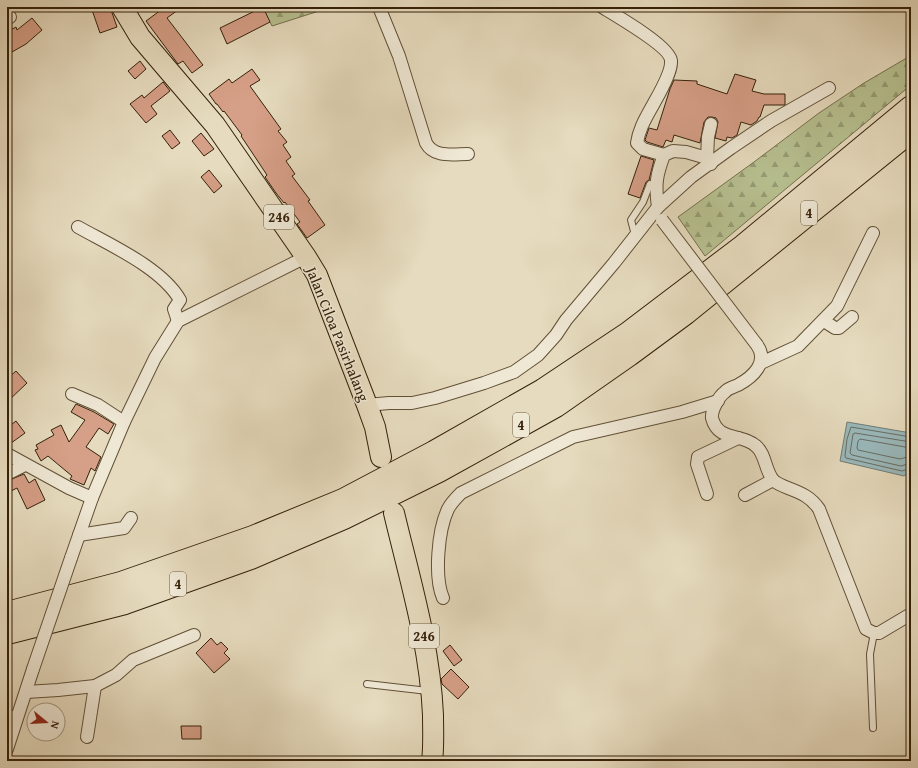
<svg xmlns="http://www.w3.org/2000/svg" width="918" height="768" font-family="'Gentium Book Plus',serif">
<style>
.forest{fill:url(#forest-firs);stroke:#76704d}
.water{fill:#9ab9bc;stroke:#727c75}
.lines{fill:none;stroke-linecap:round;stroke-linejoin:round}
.shore{stroke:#686d63;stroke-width:1}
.building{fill:#d69f87;stroke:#35210a}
.lane-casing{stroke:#615037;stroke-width:8}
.street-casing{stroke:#615037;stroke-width:14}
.primary-casing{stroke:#35210a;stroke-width:22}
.highway-casing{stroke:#35210a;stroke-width:24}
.lane{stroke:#efe8d5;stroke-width:6}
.street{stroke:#efe8d5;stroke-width:12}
.primary{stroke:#e6dbbe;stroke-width:20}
.highway{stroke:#e6dbbe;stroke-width:22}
.street-bridge-casing{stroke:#615037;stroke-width:14;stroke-linecap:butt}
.street-bridge{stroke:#efe8d5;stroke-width:12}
.labels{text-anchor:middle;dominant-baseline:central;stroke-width:3;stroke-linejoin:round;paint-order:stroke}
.shield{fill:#efe8d5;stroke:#6d5d47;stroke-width:1}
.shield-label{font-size:14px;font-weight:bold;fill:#35210a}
.street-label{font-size:15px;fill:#35210a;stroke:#efe8d5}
</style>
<defs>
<pattern id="forest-firs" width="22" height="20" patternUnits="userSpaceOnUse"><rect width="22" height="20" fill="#b7c090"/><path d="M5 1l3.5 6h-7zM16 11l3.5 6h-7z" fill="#969c74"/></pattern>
</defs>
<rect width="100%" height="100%" fill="#e6dbbe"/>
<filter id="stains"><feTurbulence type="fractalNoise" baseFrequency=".005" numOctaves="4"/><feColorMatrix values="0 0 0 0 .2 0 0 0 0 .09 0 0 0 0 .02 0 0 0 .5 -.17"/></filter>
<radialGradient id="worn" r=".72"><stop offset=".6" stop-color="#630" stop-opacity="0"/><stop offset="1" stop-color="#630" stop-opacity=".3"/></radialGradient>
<!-- forest -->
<g class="forest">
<polygon points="257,7 321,7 319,11 272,26 264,11"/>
<polygon points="911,54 911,85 705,256 678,217 754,162 819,113 864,83 905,59"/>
</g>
<!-- water -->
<polygon class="water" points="847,422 911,433 911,470 904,476 840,461"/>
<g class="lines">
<!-- shore -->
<g class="shore">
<polyline points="911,437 851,427 847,439 845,456 846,458 902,471 911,468"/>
<polyline points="911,442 855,433 853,434 850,453 852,455 901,466 911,463"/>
<polyline points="911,448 860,439 858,441 857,448 858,450 900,459 911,456"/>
</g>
</g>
<!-- building -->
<g class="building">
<polygon points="91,7 110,7 117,27 100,33"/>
<polygon points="165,7 182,7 167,18 203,65 192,73 183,61 178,64 146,21"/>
<polygon points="263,7 270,22 227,44 220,28"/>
<polygon points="32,18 42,30 26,44 12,52 7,44 7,32 16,27 17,30"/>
<polygon points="140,61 146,69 135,79 128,71"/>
<polygon points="252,69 260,80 250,86 281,129 278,131 287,142 283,145 291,157 286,161 295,174 292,176 310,200 308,201 325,225 307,238 297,224 300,222 285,202 284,203 276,193 265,177 267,175 241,136 242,135 224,111 223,112 217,104 216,104 209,94 229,79 232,83"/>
<polygon points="735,74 756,80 752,91 764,94 785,94 785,105 764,105 760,117 759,117 757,121 751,125 741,122 737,135 732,138 727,137 726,141 715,138 718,122 716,118 712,117 708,117 704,122 700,143 674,135 672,142 666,140 663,147 647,142 645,140 649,128 657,130 670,89 674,80 697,81 697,84 727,94"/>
<polygon points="163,82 170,91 151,106 157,114 146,123 130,104 142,95 144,98"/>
<polygon points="170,130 180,143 172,149 162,136"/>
<polygon points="201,133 214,149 204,156 192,141"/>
<polygon points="641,156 654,160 649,180 646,182 640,198 628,194"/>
<polygon points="209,170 222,186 214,193 201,177"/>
<polygon points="16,371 27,383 7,402 7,379"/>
<polygon points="76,404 94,412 114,424 108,434 99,428 86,447 101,457 95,471 91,468 84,485 70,479 72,476 48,456 41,461 35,450 38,449 36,445 54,435 51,430 61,425 69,442 85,420 71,412"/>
<polygon points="16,421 25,433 7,446 7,428"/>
<polygon points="24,474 29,483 35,479 45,500 27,509 17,488 7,493 7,481"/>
<polygon points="211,638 217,645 221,642 228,649 224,653 230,659 214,673 196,653"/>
<polygon points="450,645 462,660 454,666 443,651"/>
<polygon points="451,669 469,687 458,699 442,684 441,679"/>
<polygon points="181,726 201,726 201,739 182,739"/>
</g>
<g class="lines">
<defs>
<g id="lane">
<polyline points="635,235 631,220 643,202 650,184"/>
<polyline points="367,684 428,691"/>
<polyline points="7,714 18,714"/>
<polyline points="873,728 870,654 874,633"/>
</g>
<g id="street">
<path d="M379 7 399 56 426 143C434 158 453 154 468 154"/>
<path d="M602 7C615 15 671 47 671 61 672 72 659 94 654 103 647 116 639 128 637 143L643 149 664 155"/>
<polyline points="7,14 10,17"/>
<polyline points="707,158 708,137 711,124"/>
<path d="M658 207C655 185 656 176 664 155L673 151 686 152 707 158 711 164"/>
<path d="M78 227C110 245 162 268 180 300L174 309 178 321"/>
<polyline points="824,321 835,328 839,328 852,317"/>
<path d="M757 345C769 362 753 377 738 385 734 387 728 388 725 392 719 396 711 411 712 418 718 442 742 433 756 446 766 454 765 472 774 481 778 484 783 486 788 488 801 493 811 497 819 509L866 629 874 633H879L911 614"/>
<polyline points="761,363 798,346 837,306 873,233"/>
<polyline points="72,394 98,405 124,422"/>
<polyline points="367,405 389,403 412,403 435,398 484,383 514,372 538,355 556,335 566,320 614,263 658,207 691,177 731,148 771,121 829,88"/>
<polyline points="7,454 69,488 92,498"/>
<polyline points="7,474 25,465"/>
<polyline points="707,494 697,464 698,457 738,438"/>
<polyline points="745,495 773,480"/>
<polyline points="79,535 124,528 131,518"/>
<polyline points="71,558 92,498 124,422 155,358 178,321 306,257"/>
<path d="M443 598C434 577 438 530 448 509 451 503 456 498 461 493L573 437 682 412 718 401"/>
<polyline points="26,692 58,690 95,686 116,675 133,660 194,635"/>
<polyline points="87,737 95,686"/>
<polyline points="7,749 33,669"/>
</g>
<g id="primary">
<polyline points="122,7 140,37 215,125 306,257 317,275 367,405 375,427 381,457"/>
<path d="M394 513C410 580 430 646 433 715 433 731 434 746 432 761"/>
</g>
<g id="highway">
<polyline points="7,613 121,583 253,537 343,500 434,452 543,390 627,334 743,246 911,107"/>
<polyline points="7,633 125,603 251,558 344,518 439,471 556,406 629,355 686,313 911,131"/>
</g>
</defs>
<!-- lane casing -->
<use href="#lane" class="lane-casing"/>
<!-- street casing -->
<use href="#street" class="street-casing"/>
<!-- primary casing -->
<use href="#primary" class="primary-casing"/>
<!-- highway casing -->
<use href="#highway" class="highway-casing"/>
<!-- lane -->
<use href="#lane" class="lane"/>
<!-- street -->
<use href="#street" class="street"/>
<!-- primary -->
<use href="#primary" class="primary"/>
<!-- highway -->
<use href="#highway" class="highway"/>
<defs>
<g id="street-bridge">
<polyline points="662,220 757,345"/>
<polyline points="33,669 71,558"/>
</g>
</defs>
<!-- street-bridge casing -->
<use href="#street-bridge" class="street-bridge-casing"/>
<!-- street-bridge -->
<use href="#street-bridge" class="street-bridge"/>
</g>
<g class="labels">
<!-- shield labels -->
<g class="shield">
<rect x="801" y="201" width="16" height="24" rx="3"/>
<rect x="264" y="205" width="30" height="24" rx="3"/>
<rect x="513" y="413" width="16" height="24" rx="3"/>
<rect x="170" y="572" width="16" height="24" rx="3"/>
<rect x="409" y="624" width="30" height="24" rx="3"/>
</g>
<g class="shield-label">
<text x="809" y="213">4</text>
<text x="279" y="217">246</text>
<text x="521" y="425">4</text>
<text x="178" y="584">4</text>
<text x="424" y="636">246</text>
</g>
<!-- street labels -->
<g class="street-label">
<text transform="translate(338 334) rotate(68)">Jalan Ciloa Pasirhalang</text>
</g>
</g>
<!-- margin -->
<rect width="918" height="768" fill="none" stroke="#e6dbbe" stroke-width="24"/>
<rect x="8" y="8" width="902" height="752" fill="none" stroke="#35210a" stroke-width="2"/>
<rect x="12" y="12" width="894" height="744" fill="none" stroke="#35210a"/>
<!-- north arrow -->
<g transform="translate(46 722) rotate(108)"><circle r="19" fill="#efe8d5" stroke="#a59884"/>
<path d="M0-3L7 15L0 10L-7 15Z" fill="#8f2418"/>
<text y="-6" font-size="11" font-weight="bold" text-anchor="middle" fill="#35210a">N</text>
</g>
<rect width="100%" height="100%" filter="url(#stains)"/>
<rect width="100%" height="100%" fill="url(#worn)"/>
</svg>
